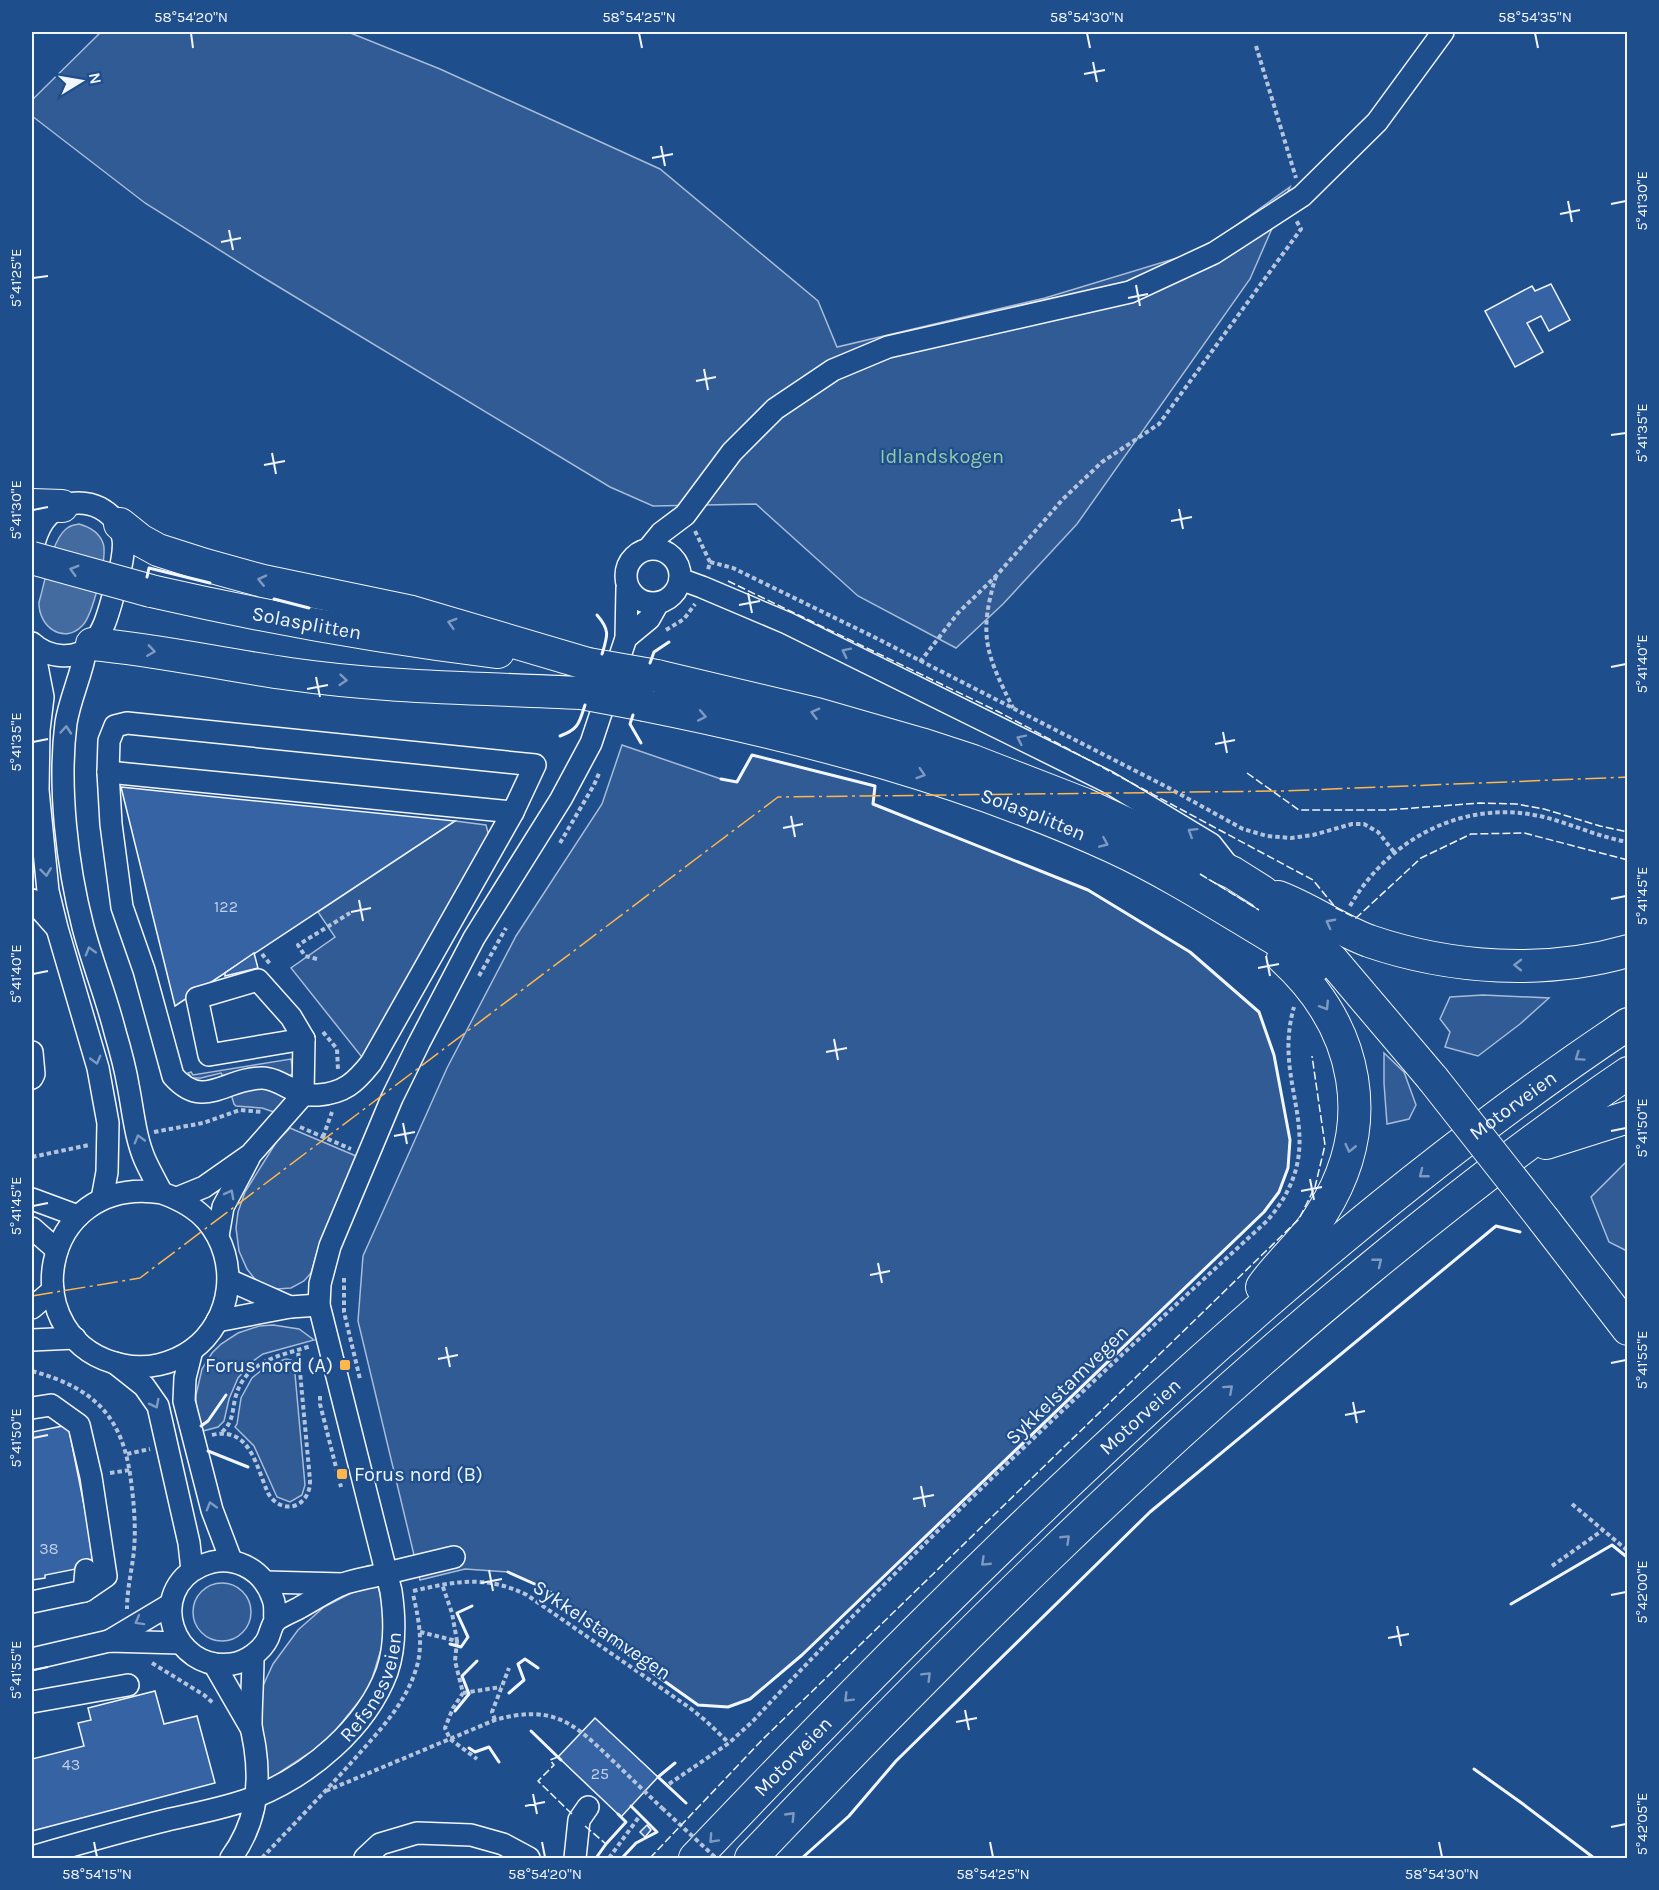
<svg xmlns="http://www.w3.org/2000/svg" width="1659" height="1890" font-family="Karla,sans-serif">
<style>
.built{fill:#305b95;stroke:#a8bbd7;stroke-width:1.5}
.water{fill:#446ba0;stroke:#a8bbd7;stroke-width:1.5}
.building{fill:#3563a3;stroke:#f2f6ff;stroke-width:1.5}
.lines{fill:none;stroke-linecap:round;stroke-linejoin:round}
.minor-casing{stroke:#f2f6ff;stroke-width:24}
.highway-casing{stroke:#f2f6ff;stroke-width:34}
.path{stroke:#b3c4dc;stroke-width:4;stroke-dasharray:4.5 3;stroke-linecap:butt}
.minor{stroke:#1f4e8c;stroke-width:21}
.highway{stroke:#1f4e8c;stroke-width:32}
.highway-bridge-casing{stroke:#f2f6ff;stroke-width:34;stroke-linecap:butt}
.path-bridge{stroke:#b3c4dc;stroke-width:4;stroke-dasharray:4.5 3;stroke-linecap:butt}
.highway-bridge{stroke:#1f4e8c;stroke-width:32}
.fence{stroke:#f2f6ff;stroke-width:1.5;stroke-dasharray:8 3;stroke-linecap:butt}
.wall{stroke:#f2f6ff;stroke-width:3}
.power{stroke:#ffb74d;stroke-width:1.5;stroke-dasharray:21 4.5 3 4.5;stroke-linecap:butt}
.oneway{stroke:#7e9ac0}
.ticks{fill:none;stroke:#f2f6ff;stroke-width:2}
.poi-dot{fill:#ffb74d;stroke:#1f4e8c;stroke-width:2}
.labels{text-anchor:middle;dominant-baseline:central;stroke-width:4.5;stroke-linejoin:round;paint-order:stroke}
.number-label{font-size:16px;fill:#c3d1e8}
.park-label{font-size:20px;fill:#97c8a6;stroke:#1f4e8c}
.street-label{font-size:20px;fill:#f2f6ff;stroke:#1f4e8c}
.poi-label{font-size:20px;fill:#f2f6ff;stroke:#1f4e8c;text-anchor:end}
.neatline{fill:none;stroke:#f2f6ff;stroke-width:2}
.ticks-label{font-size:15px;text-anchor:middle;fill:#f2f6ff}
</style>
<rect width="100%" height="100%" fill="#1f4e8c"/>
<!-- built -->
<g class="built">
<polygon points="101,32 348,32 440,69 660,169 818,301 837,347 1045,298 1200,251 1290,187 1250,279 1077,524 1003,604 956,648 858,596 756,504 653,506 610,487 259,275 145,203 32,116 32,100"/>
<polygon points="622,745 721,779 736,782 752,755 875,786 873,804 1088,890 1190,952 1259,1012 1274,1055 1290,1140 1288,1168 1279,1192 1264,1212 802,1655 750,1699 728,1707 698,1705 643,1666 548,1590 508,1572 465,1569 420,1580 358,1321 363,1256 447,1068 516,936 602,804"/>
<polygon points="455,821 486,825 489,837 365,1061 291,968 335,937 318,912"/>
<polygon points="1483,995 1549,998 1520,1024 1478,1056 1445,1047 1450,1032 1440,1019 1450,997"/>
<polygon points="1384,1053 1404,1072 1416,1105 1409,1119 1387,1124 1384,1083"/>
<polygon points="291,1059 293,1073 288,1077 225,1079 221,1073 201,1078 192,1078 188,1073 191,1072 193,1075"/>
<polygon points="261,1084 287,1097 277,1113 262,1108 236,1106 234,1104 231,1094"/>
<polygon points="290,1128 356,1156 317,1252 311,1273 304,1281 291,1288 277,1289 263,1284 254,1278 247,1269 239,1251 236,1228 238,1212 245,1192 277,1141"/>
<polygon points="1627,1161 1627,1251 1609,1242 1591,1197"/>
<polygon points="273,1325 299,1329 314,1340 263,1354 253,1361 238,1378 229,1399 224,1421 218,1427 203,1431 196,1405 196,1395 202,1369 212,1353 221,1344 238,1333 259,1326"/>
<polygon points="286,1359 291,1360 294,1363 305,1485 302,1495 290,1502 277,1497 254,1446 235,1427 237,1424 241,1398 252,1378 268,1365"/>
<circle cx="222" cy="1612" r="29"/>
<polygon points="378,1585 384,1613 382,1646 372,1679 364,1695 335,1731 314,1750 268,1780 267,1757 261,1725 262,1688 273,1664 298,1630 324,1607 353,1592"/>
</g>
<!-- water -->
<path class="water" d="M79 524C90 527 99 532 103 543 108 556 92 617 82 626 63 645 38 626 39 602 45 583 51 541 66 529 70 525 74 525 79 524Z"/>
<!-- building -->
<g class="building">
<polygon points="1551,284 1570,320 1549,331 1541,316 1527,323 1543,352 1515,367 1485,311 1532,286 1535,291"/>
<polygon points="121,787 216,797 455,821 175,1006"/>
<polygon points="254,953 258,968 225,976 225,973"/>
<polygon points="68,1425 96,1565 45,1575 45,1578 32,1580 32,1432"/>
<polygon points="155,1691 164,1724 197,1716 215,1783 32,1831 32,1759 84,1746 78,1723 91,1720 88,1708"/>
<polygon points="595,1718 658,1777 621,1817 558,1757"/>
<polygon points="647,1825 651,1830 645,1837 640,1832"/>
</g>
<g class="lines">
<defs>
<g id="minor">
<circle cx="653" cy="576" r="27"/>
<polyline points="648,549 661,533 685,515 732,452 775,409 833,370 888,347 1130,292 1214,253 1302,196 1377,122 1443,32"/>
<path d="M32 551C37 529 45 510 69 504 80 502 90 503 100 508 136 528 122 561 114 593 109 610 105 629 93 643 77 662 48 658 32 643"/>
<polyline points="680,579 702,587 787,623 1108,782 1211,844 1229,867"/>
<polyline points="626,638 649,619 658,603"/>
<polyline points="33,645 43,697 39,730 38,790 48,891 57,928 98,1068 108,1123 107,1172 102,1199"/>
<path d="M86 649C82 674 70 698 66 723 58 786 67 865 83 927 92 962 106 996 115 1032 120 1049 125 1067 128 1085 133 1110 135 1137 145 1160 150 1171 156 1182 162 1193 179 1199 195 1207 207 1221 240 1260 233 1320 192 1350 172 1364 147 1370 123 1365 12 1342 37 1173 162 1193"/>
<path d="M127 723 535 765 513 812 371 1063C355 1083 344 1093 318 1095 312 1095 305 1096 300 1093 288 1088 275 1078 262 1078 225 1078 204 1111 173 1076L144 970 122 907 111 824 108 772 109 741 115 726Z"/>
<polyline points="108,772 513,812"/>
<polyline points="32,900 55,926"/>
<polygon points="258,980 291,1017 304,1039 209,1055 197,998"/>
<polyline points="32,1052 34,1074 32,1078"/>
<polyline points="177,1198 204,1187 251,1154 303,1095 304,1039"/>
<polyline points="32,1199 78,1216"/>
<polyline points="32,1228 57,1250"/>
<polyline points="218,1236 223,1207 249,1158"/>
<polyline points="229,1280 290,1307"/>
<polyline points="32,1308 53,1290"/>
<polyline points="217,1321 290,1307 319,1305"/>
<polyline points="32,1340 75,1338"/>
<polyline points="192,1350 185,1378 184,1401 212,1510 231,1560"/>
<polyline points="115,1363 144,1386 158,1406 189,1543 192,1570"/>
<polyline points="32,1408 51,1405 79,1425 91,1477 106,1576 84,1591"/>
<polyline points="266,1582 343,1584"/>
<polyline points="32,1602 84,1591 86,1570"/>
<path d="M275 1622C274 1614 276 1606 273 1599 263 1568 231 1552 201 1566 146 1591 172 1672 232 1664 246 1662 262 1651 268 1638 270 1633 272 1625 275 1621 281 1616 292 1612 299 1608 314 1600 328 1590 343 1584 354 1580 367 1578 379 1575 404 1569 429 1563 454 1557"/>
<polyline points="109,1641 171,1604"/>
<polyline points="32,1659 109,1641 180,1643"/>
<polyline points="214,1664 251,1728"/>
<polyline points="32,1702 128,1685"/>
<path id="s1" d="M32 1857C77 1844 122 1831 167 1820 197 1813 227 1808 255 1797 310 1775 366 1728 387 1672 396 1646 395 1618 391 1591L319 1305 320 1284 330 1246 392 1098 419 1043 474 938 561 799 591 743 626 638 627 588"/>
<path d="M231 1858C255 1825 261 1789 255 1748 254 1741 252 1733 251 1725 251 1702 253 1679 253 1656"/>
<polyline points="365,1858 380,1844 417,1833 471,1835 503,1844 529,1858"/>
<polyline points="575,1858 579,1820 588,1807"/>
</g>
<g id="highway">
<polyline points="32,505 62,506"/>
<polyline points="120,524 140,540 158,550 205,565 263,581 412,612 588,664"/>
<path id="s2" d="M151 591C265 617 381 638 498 652"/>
<path d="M92 644C159 650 224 665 290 674 386 688 484 688 581 693"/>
<polyline points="657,676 817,714 921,744 973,761 1084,804 1233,873 1263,892 1304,935 1333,961 1433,1079"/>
<path id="s3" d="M645 705C805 737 964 779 1113 847 1176 876 1234 915 1294 950L1315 966"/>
<path d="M1278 897C1310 909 1337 929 1369 941 1451 969 1545 975 1628 951"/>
<polyline points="1546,1143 1628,1117"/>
<polyline points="1544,1220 1628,1329"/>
<path d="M1262 1287C1280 1261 1306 1241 1322 1213 1378 1124 1359 1028 1283 958"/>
<path id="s4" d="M695 1858C850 1695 1007 1536 1174 1385 1317 1255 1467 1131 1628 1024"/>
<path d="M751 1858C947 1652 1148 1451 1368 1270 1452 1201 1538 1134 1628 1073"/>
</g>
</defs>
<!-- minor casing -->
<use href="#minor" class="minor-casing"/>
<!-- highway casing -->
<use href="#highway" class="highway-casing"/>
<!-- path -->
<g class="path">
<polyline points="1256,46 1296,178"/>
<polyline points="695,531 710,562 708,570"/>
<polyline points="710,562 733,568 876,638 1083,744 1165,786 1243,829 1267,836 1291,838 1313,835 1352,824 1364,824 1378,832 1394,852"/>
<path d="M996 576C978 635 986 654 1013 708"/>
<polyline points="666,630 684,619 695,604"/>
<polyline points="920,662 958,613 997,575 1063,499 1102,462 1159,424 1301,229 1296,220"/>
<polyline points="560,843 594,785 600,771"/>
<path d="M1350 906C1389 838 1465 798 1544 817 1572 824 1598 837 1628 842"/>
<polyline points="262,954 270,964"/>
<polyline points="317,959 305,956 298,945 350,913"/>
<polyline points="479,976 506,928"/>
<polyline points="323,1032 337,1049 338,1070"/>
<polyline points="300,1127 351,1149"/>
<polyline points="154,1132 203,1123 240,1110 263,1112"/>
<polyline points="323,1137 332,1112"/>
<polyline points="32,1157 89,1145"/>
<polyline points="344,1278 344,1312 360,1379"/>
<path d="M32 1371C94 1388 123 1416 131 1481 134 1504 136 1527 134 1550 132 1570 127 1589 127 1609"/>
<polyline points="320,1396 320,1404 341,1487"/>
<path d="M222 1432C233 1422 232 1413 235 1399 244 1361 279 1356 311 1346"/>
<path d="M212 1435C250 1426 256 1466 268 1493 282 1517 311 1507 310 1480L298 1350"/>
<polyline points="127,1454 150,1449"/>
<polyline points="110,1473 130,1470"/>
<polyline points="1572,1504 1628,1551"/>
<polyline points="1552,1566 1603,1530"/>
<path d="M413 1591C456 1581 486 1575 527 1595L690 1708 706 1721 729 1743"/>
<polyline points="420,1632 457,1641 452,1613 442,1584"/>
<polyline points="457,1641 455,1661 463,1693 453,1708 445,1728 450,1739 477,1759"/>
<polyline points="152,1663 204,1695 213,1703"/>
<polyline points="463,1693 501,1687"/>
<polyline points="495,1720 492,1712 509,1668"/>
<path d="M669 1784 729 1743 753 1721C915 1546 1091 1382 1267 1221 1336 1140 1270 1090 1294 1007"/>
<path d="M326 1791 495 1720C552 1704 573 1722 611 1759 628 1775 645 1792 662 1808"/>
<path d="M262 1858C291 1827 321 1796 350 1764 377 1733 408 1703 418 1662 423 1639 418 1616 413 1594"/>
<polyline points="609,1858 639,1817"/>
</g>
<!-- minor -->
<use href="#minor" class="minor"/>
<!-- highway -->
<use href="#highway" class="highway"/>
<defs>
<g id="highway-bridge">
<polyline points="32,558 151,591"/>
<polyline points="588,664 657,676"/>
<polyline points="581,693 645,705"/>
<polyline points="1433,1079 1544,1220"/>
</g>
</defs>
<!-- highway-bridge casing -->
<use href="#highway-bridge" class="highway-bridge-casing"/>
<!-- path-bridge -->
<polyline class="path-bridge" points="662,1808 716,1858"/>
<!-- highway-bridge -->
<use href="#highway-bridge" class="highway-bridge"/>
<!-- fence -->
<g class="fence">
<polyline points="728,581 999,712 1313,880 1336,908 1356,918 1421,858 1471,834 1524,833 1628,860"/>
<polyline points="1247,773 1299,810 1387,810 1480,803 1516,804 1544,809 1600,826 1628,832"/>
<polyline points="1200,874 1259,910"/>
<polyline points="558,1757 550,1760 554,1765 538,1781 574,1816"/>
<polyline points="585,1826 606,1844"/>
<polyline points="650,1858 763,1739 1299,1219 1315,1187 1325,1145 1312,1056"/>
</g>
<!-- wall -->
<g class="wall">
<polyline points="147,577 149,568 210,583"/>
<polyline points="274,599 309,608"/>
<path d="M597 615C610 630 608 635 602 654"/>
<polyline points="650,663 654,652 669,642"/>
<polyline points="633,715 630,724 641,743"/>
<path d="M560 736C579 729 579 723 585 705"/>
<polyline points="201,1426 208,1421 226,1395"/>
<polyline points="208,1451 248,1467"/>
<polyline points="508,1572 548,1590 643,1666 698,1705 728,1707 750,1699 802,1655 1264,1212 1279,1192 1288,1168 1290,1140 1274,1055 1259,1012 1190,952 1088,890 873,804 875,786 752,755 737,782 721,779"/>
<polyline points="1511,1604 1612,1545 1628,1558"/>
<polyline points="450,1644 461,1647 468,1637 457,1613 472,1606"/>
<polyline points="509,1693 524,1680 518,1664 525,1659 538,1668"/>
<polyline points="455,1711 469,1694 462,1676 477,1661"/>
<polyline points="531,1731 561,1760"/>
<polyline points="469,1748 475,1752 489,1747 499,1762"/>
<polyline points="675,1763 658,1777 686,1803"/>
<polyline points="1474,1769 1523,1804 1594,1858"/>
<polyline points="596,1858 606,1844 626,1822 618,1814"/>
<polyline points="622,1858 636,1843 657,1832 631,1806"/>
<polyline points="802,1858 849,1816 896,1761 1150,1512 1496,1226 1520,1232"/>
</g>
<!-- power -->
<polyline class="power" points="32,1296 140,1278 778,797 1282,791 1628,777"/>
</g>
<!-- one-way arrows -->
<defs><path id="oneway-chevron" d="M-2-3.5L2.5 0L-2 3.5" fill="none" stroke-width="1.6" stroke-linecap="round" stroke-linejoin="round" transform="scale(1.5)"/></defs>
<g class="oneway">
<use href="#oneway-chevron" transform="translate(74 570) rotate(-164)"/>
<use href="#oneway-chevron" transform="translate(262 580) rotate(-167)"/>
<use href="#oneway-chevron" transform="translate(452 623) rotate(-164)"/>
<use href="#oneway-chevron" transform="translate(151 651) rotate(8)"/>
<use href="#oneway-chevron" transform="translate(846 652) rotate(-154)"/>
<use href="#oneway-chevron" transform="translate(343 680) rotate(5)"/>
<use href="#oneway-chevron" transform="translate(815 713) rotate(-165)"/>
<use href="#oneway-chevron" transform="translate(702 716) rotate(11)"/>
<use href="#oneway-chevron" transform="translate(66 730) rotate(-85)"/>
<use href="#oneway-chevron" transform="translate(1021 739) rotate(-154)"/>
<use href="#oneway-chevron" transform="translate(921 774) rotate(18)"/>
<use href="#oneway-chevron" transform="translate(1192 832) rotate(-148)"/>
<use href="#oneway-chevron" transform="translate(1104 843) rotate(23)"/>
<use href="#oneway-chevron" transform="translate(46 872) rotate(83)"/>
<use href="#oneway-chevron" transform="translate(1330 923) rotate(-152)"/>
<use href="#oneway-chevron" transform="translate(90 951) rotate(-106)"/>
<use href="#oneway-chevron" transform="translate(1518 965) rotate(-179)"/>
<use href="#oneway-chevron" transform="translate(1325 1006) rotate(58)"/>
<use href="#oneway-chevron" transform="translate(1579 1057) rotate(145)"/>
<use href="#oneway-chevron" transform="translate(96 1060) rotate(75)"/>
<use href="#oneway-chevron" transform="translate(139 1139) rotate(-106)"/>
<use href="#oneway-chevron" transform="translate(1350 1148) rotate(103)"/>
<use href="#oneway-chevron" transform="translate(1423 1174) rotate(142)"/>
<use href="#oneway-chevron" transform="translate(230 1194) rotate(-62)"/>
<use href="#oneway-chevron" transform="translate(1378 1262) rotate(-39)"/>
<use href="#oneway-chevron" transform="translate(1229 1389) rotate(-42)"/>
<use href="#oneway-chevron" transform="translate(155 1404) rotate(63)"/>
<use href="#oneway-chevron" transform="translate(211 1506) rotate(-106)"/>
<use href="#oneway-chevron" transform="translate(1066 1539) rotate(-44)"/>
<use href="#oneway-chevron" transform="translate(985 1562) rotate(136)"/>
<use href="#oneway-chevron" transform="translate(139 1621) rotate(151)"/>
<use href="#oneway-chevron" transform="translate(927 1676) rotate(-45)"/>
<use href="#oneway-chevron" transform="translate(848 1698) rotate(135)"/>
<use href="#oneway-chevron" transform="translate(791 1816) rotate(-46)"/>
<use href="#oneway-chevron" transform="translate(713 1839) rotate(133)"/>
</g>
<!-- ticks -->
<path class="ticks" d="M191 33 193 48M639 33 642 48M1087 33 1090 48M1535 33 1538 48M1093 62 1097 82M1084 74 1105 70M661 146 665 166M652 158 673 154M1568 201 1572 222M1611 204 1626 201M1560 214 1580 210M229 230 233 250M221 242 241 238M33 278 48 276M1136 285 1140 306M1128 298 1148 294M704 369 708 390M696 381 716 377M1611 435 1626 433M272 453 276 474M264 465 285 461M1179 509 1183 529M33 510 48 507M1171 521 1192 517M748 593 752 613M739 605 760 601M1611 667 1626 664M316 677 320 697M307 689 328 685M1223 732 1227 753M33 742 48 739M1215 744 1235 740M791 816 795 837M783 828 803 824M1611 899 1626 896M359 900 363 921M351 912 371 908M1266 956 1270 976M1258 968 1279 964M33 974 48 971M834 1039 838 1060M826 1052 847 1048M403 1123 407 1144M1611 1131 1626 1128M394 1136 415 1132M1310 1179 1314 1200M1301 1191 1322 1187M33 1206 48 1203M878 1263 882 1283M870 1275 890 1271M446 1347 450 1367M438 1359 458 1355M1611 1363 1626 1360M1353 1402 1357 1423M1345 1415 1365 1411M33 1438 48 1435M921 1486 925 1507M913 1499 934 1495M489 1570 493 1591M481 1583 502 1579M1611 1595 1626 1592M1397 1626 1401 1646M1388 1638 1409 1634M33 1670 48 1667M965 1710 969 1730M956 1722 977 1718M533 1794 537 1814M525 1806 545 1802M1611 1827 1626 1824M94 1842 97 1857M542 1842 545 1857M990 1842 993 1857M1439 1842 1442 1857"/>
<!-- markers -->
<g class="poi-dot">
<rect x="339" y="1359" width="12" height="12" rx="3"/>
<rect x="336" y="1468" width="12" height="12" rx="3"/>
</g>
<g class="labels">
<!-- number labels -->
<g class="number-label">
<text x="226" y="906">122</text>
<text x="49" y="1548">38</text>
<text x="71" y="1764">43</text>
<text x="600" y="1773">25</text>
</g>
<!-- park labels -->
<g class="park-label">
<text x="942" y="456">Idlandskogen</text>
</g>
<!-- street labels -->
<g class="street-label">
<text stroke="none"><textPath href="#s2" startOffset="159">Solasplitten</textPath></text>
<text stroke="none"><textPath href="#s3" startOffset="404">Solasplitten</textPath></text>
<text stroke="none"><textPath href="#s4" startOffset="1113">Motorveien</textPath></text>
<text transform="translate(1067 1385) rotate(-44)">Sykkelstamvegen</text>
<text stroke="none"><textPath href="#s4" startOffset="627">Motorveien</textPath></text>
<text transform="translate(602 1630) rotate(34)">Sykkelstamvegen</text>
<text stroke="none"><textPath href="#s1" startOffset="398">Refsnesveien</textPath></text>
<text stroke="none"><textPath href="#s4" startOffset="141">Motorveien</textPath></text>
</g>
<!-- poi labels -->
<g class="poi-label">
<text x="333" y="1365">Forus nord (A)</text>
<text x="354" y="1474" text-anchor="start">Forus nord (B)</text>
</g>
</g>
<!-- border -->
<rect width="1659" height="1890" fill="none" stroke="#1f4e8c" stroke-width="66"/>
<!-- north arrow -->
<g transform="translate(81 81) rotate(79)" stroke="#1f4e8c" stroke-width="4.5" paint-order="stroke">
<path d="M0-4.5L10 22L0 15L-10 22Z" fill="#f2f6ff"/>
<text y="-9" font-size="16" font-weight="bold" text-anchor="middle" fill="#f2f6ff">N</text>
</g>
<rect x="33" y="33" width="1593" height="1824" class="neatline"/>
<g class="ticks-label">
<text x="191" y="22">58°54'20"N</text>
<text x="639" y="22">58°54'25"N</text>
<text x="1087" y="22">58°54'30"N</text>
<text x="1535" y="22">58°54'35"N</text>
<text transform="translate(1642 201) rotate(-90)" y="5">5°41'30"E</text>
<text transform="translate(16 278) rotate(-90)" y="5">5°41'25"E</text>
<text transform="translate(1642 433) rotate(-90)" y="5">5°41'35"E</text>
<text transform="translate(16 510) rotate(-90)" y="5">5°41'30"E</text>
<text transform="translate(1642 664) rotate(-90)" y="5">5°41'40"E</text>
<text transform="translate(16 742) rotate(-90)" y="5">5°41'35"E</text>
<text transform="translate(1642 896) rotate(-90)" y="5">5°41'45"E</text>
<text transform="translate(16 974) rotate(-90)" y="5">5°41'40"E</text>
<text transform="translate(1642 1128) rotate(-90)" y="5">5°41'50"E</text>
<text transform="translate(16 1206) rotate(-90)" y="5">5°41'45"E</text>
<text transform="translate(1642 1360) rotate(-90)" y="5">5°41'55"E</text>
<text transform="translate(16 1438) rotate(-90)" y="5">5°41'50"E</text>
<text transform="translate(1642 1592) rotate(-90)" y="5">5°42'00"E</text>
<text transform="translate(16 1670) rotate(-90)" y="5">5°41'55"E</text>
<text transform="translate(1642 1824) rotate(-90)" y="5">5°42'05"E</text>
<text x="97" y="1879">58°54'15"N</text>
<text x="545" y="1879">58°54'20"N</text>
<text x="993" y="1879">58°54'25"N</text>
<text x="1442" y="1879">58°54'30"N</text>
</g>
</svg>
